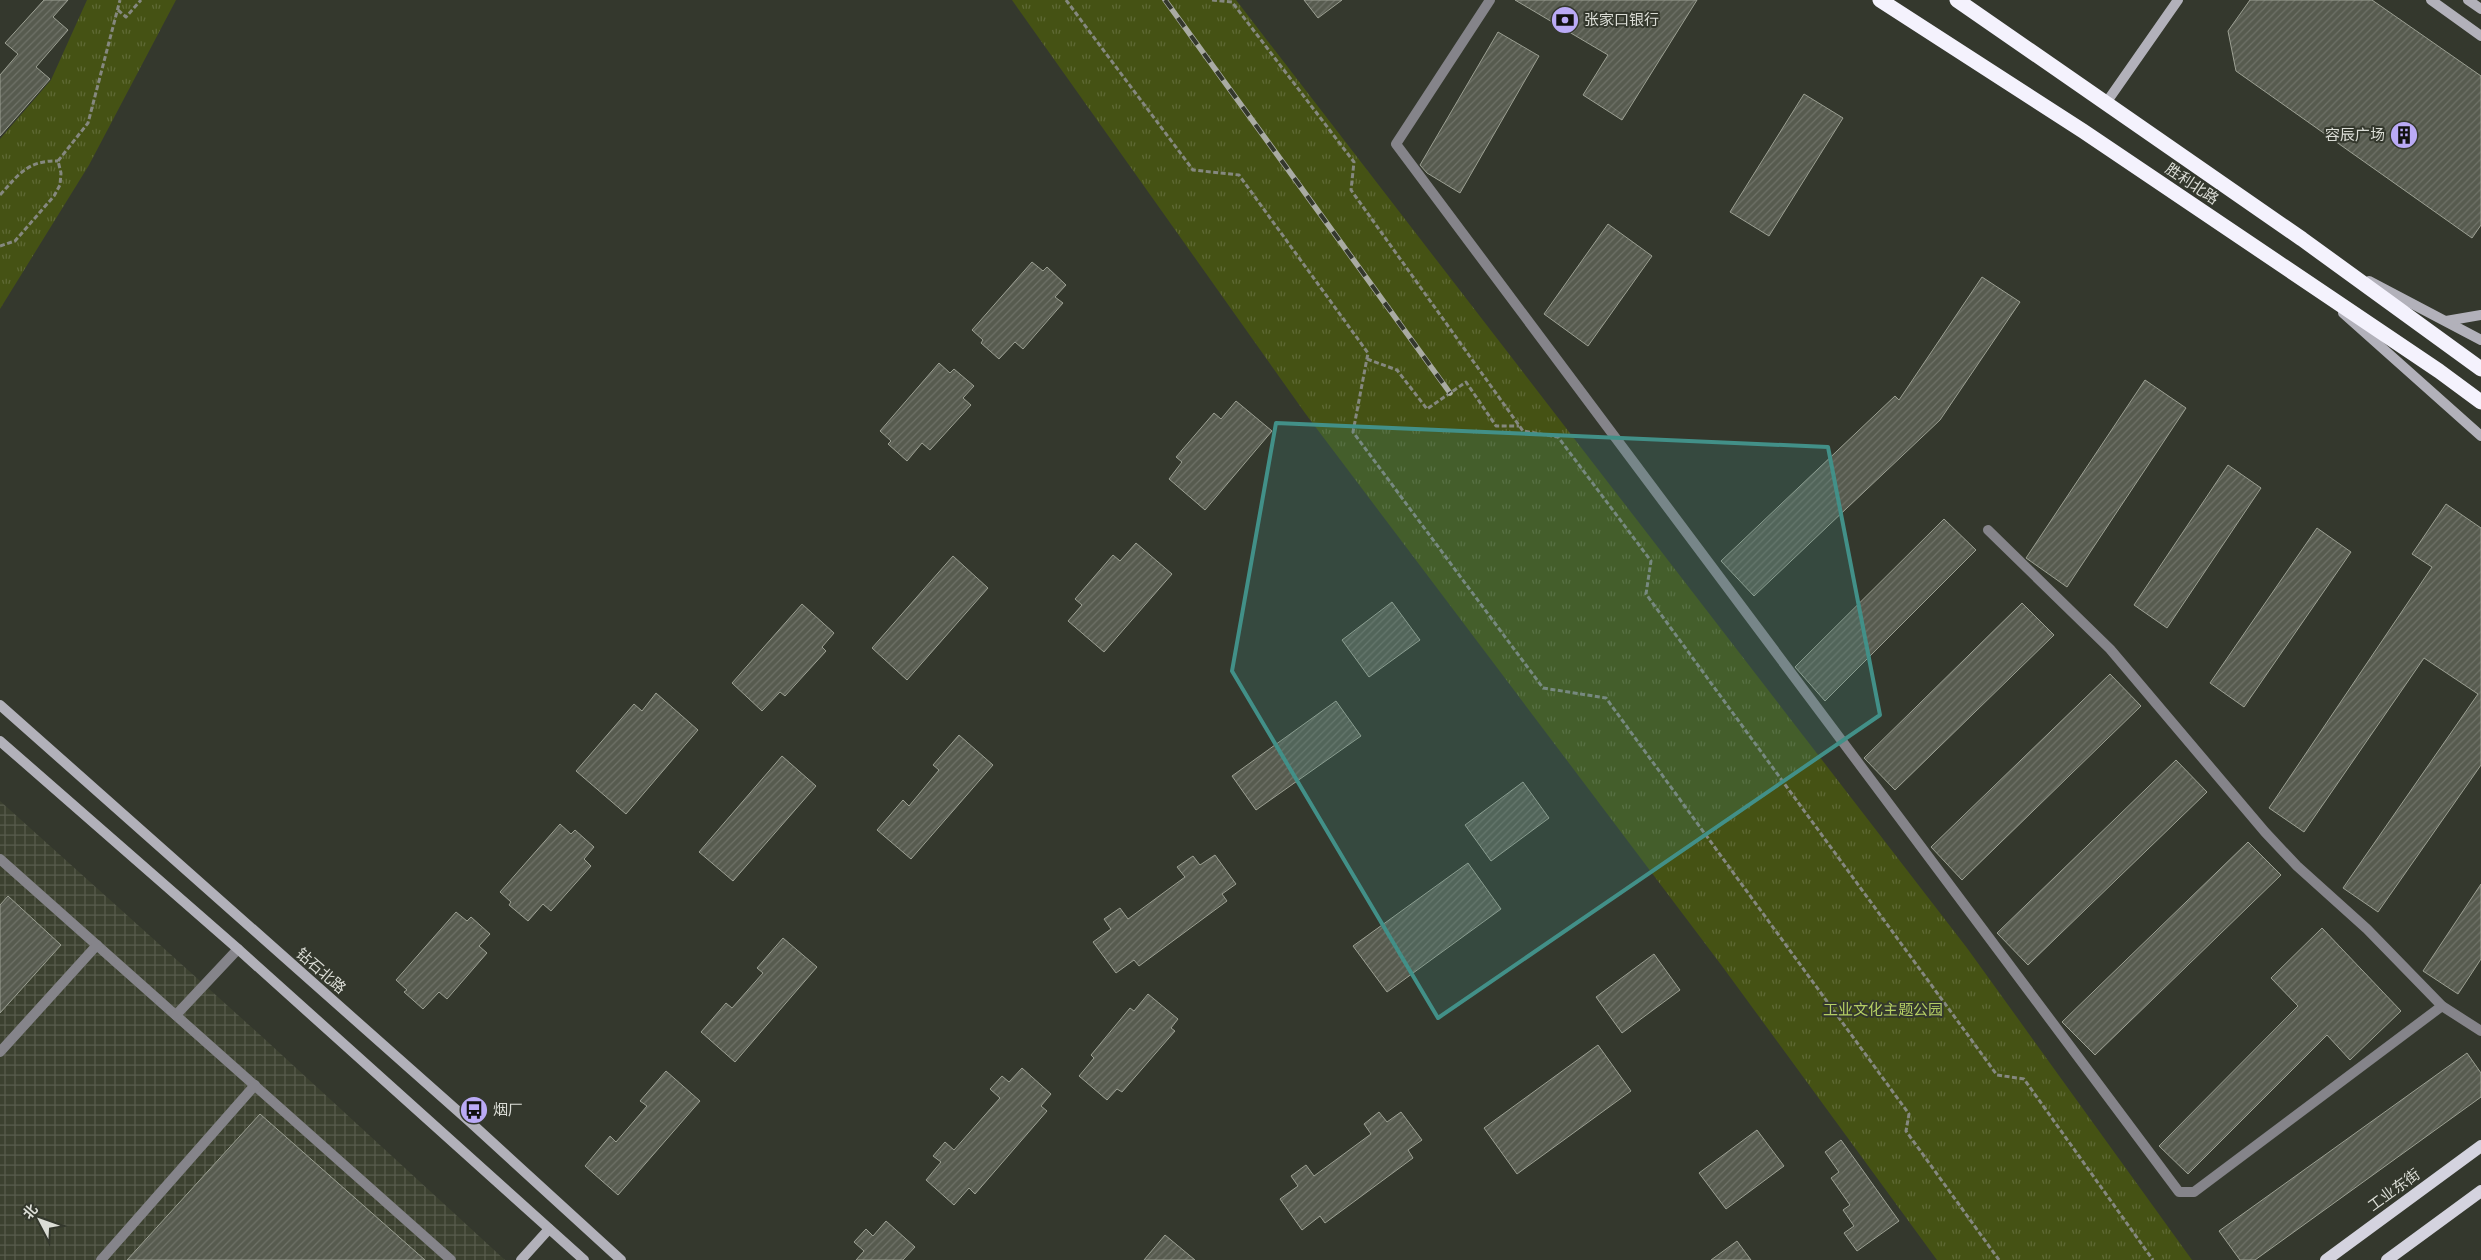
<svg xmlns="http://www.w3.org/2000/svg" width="2481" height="1260" font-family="'Varela Round','Noto Sans SC',sans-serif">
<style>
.industrial{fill:url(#industrial-grid)}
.park{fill:url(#park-tufts)}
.building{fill:url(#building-hatch);stroke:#9ca093}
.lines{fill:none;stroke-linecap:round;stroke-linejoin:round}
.path{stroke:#85887f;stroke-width:3;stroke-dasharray:5 2.5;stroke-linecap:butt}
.lane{stroke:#85848a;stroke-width:10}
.street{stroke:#85848a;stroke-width:10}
.secondary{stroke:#b2b1ba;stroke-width:10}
.primary{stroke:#d4d3df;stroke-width:12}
.highway{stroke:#f4f2fd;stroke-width:15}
.rail-casing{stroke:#a9aba3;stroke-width:5.5}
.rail{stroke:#34382d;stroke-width:4;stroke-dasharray:11;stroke-linecap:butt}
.marked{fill:#429088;fill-opacity:0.2;stroke:#429088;stroke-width:4;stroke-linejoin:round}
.labels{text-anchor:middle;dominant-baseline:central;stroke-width:4;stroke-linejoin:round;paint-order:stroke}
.poi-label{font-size:15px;fill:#dbddd6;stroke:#34382d;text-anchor:start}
.street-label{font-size:15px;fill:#dbddd6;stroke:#34382d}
.park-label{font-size:15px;fill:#b4ce64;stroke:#34382d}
</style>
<defs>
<pattern id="industrial-grid" width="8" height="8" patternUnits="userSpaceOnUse" patternTransform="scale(1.25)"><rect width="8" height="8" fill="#3c4130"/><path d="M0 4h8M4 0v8" fill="none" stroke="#585c4d"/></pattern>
<pattern id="park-tufts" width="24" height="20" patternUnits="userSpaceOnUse" patternTransform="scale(1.25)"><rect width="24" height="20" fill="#455214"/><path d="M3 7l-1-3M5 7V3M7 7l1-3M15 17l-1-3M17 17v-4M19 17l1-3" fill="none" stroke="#5f6a35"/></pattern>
<pattern id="building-hatch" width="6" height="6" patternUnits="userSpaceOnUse" patternTransform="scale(1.25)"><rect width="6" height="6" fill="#575b4f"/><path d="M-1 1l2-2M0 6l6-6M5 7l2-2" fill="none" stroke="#6f7268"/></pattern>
</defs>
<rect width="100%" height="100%" fill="#34382d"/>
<!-- industrial -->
<polygon class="industrial" points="0,801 258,1033 505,1260 0,1260"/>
<!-- park -->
<g class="park">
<polygon points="87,0 176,0 89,165 0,309 0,139 51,80"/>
<polygon points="1012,0 1236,0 1967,948 2192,1260 1937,1260 1722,966 1305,413"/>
</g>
<!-- building -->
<g class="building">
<polygon points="44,0 68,0 53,17 68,30 36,67 50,79 0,136 0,75 18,54 5,43"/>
<polygon points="1304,0 1342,0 1318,18"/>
<polygon points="1515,0 1697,0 1622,120 1583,95 1608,55"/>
<polygon points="2250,0 2372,0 2481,76 2481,225 2472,238 2236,71 2228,31"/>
<polygon points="1498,32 1539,56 1460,193 1427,173 1420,165"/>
<polygon points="1804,94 1843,118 1769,236 1730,212"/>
<polygon points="1608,224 1652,256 1588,346 1544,314"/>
<polygon points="1032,262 1043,271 1047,267 1066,285 1055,297 1063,303 1023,349 1015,342 999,359 981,343 983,340 972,330"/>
<polygon points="1982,277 2020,302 1940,420 1754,596 1721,561 1895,396 1899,400"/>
<polygon points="939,363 950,373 954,369 974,386 963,398 971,405 930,450 922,443 907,461 888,444 891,441 880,431"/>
<polygon points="2145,380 2186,408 2067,587 2026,558"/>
<polygon points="1236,401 1272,431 1205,510 1169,479 1182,462 1176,457 1214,413 1221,419"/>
<polygon points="2228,465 2261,488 2167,628 2134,605"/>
<polygon points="2446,504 2481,528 2481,765 2378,912 2343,888 2478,694 2424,658 2304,832 2269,808 2432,567 2412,554"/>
<polygon points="1944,519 1976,550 1825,701 1795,667"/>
<polygon points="2317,528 2351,552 2244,707 2210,683"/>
<polygon points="1136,543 1172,574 1104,652 1068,621 1082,605 1075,599 1113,555 1120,561"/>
<polygon points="953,556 988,588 907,680 872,648"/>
<polygon points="1392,602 1420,640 1369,677 1342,640"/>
<polygon points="2022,603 2054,635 1895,790 1864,758"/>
<polygon points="802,604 834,633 822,647 826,651 785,696 780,692 762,711 732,683"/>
<polygon points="2110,674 2141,706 1962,880 1931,847"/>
<polygon points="656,693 698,730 626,814 576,771 634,704 642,711"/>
<polygon points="1336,701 1361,736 1256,810 1232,776"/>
<polygon points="959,735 993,765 911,859 877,830 903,800 909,806 939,770 933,765"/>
<polygon points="782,756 816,786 733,881 699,852"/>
<polygon points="2176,760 2207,792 2028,965 1997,933"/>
<polygon points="1523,782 1549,818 1491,861 1465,825"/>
<polygon points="560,824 571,834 575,830 594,847 584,859 591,866 551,911 543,904 528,921 509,905 511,902 500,892"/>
<polygon points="2248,842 2281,875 2095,1055 2062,1022"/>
<polygon points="1215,855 1236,884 1222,894 1227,901 1139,966 1134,960 1116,973 1093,942 1111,929 1104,919 1120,908 1128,919 1185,877 1177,867 1193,856 1200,865"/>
<polygon points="1468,863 1501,909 1387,992 1353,946"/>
<polygon points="2481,884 2481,959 2458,994 2423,971"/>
<polygon points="8,896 61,945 0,1013 0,905"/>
<polygon points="456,912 467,921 471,917 490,934 479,946 487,953 447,999 439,992 423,1009 404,992 407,990 396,980"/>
<polygon points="2322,928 2401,1011 2350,1060 2327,1035 2188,1174 2159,1146 2298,1006 2271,978"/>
<polygon points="783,938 817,967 735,1062 701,1032 726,1003 732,1008 763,973 757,968"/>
<polygon points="1654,954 1680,990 1622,1033 1596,997"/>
<polygon points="1148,994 1178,1019 1171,1028 1175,1031 1122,1092 1117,1089 1107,1100 1079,1076 1094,1058 1091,1055 1130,1008 1134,1011"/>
<polygon points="1598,1045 1631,1091 1517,1174 1484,1128"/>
<polygon points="2467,1053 2481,1073 2481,1097 2255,1260 2240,1260 2219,1231"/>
<polygon points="1022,1068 1051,1094 1041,1106 1047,1111 975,1194 969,1188 954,1205 926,1180 941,1162 933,1156 945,1142 954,1150 1000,1098 990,1089 1002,1076 1009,1082"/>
<polygon points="666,1071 700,1101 618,1195 585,1166 610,1136 616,1142 647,1106 640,1101"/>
<polygon points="1379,1112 1387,1122 1401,1112 1422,1140 1408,1150 1413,1158 1325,1223 1320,1216 1302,1230 1280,1199 1298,1186 1291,1176 1306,1165 1314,1176 1371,1134 1364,1124"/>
<polygon points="260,1114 425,1260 127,1260"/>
<polygon points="1757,1130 1784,1166 1726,1209 1699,1173"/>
<polygon points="1841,1140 1899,1221 1857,1251 1844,1233 1854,1226 1843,1210 1850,1205 1831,1178 1839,1172 1825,1152"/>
<polygon points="886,1221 915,1247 903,1260 856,1260 864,1251 854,1242 866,1229 873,1236"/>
<polygon points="1165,1235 1195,1260 1144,1260"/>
<polygon points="1737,1241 1751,1260 1711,1260"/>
</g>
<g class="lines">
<!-- path -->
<g class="path">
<polyline points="1066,0 1193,170 1239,175 1368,353 1353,432 1543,688 1606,698 1909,1114 1906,1131 1999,1260"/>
<polyline points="1212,0 1232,2 1354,162 1351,190 1523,431 1558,437 1651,561 1646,594 1997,1075 2024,1079 2153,1260"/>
<polyline points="118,10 126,17 141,0"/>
<polyline points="58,161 88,123 120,0"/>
<path d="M0 195C18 175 28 160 58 161"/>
<polyline points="0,246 15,241 54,196 60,185 61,173 58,161"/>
<polyline points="1367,359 1397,370 1427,409 1466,382 1496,426 1519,426"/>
</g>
<!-- lane -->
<g class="lane">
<polyline points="0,859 451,1260"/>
<polyline points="176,1015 238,949"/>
<polyline points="0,1052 97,945"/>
<polyline points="101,1260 255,1085"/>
</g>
<!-- street -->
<g class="street">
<polyline points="1490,0 1396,144 2179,1192 2194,1192 2442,1006"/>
<polyline points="1988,530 2110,649 2265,832 2297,866 2367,929 2442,1006 2481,1031"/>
</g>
<!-- secondary -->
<g class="secondary">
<polyline points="2431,0 2481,36"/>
<polyline points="2468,0 2481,9"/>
<polyline points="2106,103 2178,0"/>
<polyline points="2369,281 2481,340"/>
<polyline points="2343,313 2481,436"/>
<polyline points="2446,321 2481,315"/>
<polyline points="0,705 469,1121 621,1260"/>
<polyline points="0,741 238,949 584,1260"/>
<polyline points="521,1260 549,1229"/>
</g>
<!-- primary -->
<g class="primary">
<polyline points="2326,1260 2481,1146"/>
<polyline points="2387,1260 2481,1191"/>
</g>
<!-- highway -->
<g class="highway">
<polyline points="1880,0 2083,131 2439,371 2481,402"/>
<polyline points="1957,0 2302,239 2481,369"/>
</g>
<defs>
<polyline id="rail" points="1165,0 1450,393"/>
</defs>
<!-- rail casing -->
<use href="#rail" class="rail-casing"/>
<!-- rail -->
<use href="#rail" class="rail"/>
</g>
<!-- marked area -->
<path class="marked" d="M1276 423 1828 447 1880 715 1438 1018 1232 671Z"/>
<!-- icons -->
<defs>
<symbol id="bank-disc" viewBox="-11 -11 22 22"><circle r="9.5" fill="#baaaf6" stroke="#34382d"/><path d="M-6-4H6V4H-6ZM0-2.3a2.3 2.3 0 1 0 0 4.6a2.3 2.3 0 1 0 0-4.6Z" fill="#111"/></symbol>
<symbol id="building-disc" viewBox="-11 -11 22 22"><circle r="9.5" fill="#baaaf6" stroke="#34382d"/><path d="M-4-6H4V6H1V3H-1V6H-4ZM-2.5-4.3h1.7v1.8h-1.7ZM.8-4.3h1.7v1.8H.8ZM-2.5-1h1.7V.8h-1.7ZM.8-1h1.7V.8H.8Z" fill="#111"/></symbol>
<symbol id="bus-disc" viewBox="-11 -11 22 22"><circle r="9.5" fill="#baaaf6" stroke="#34382d"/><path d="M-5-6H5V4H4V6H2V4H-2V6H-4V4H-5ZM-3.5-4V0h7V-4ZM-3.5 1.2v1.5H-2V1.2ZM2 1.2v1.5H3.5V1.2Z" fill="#111"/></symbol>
</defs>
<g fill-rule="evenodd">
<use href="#bank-disc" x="1549" y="4" width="32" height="32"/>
<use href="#building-disc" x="2388" y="119" width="32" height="32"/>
<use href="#bus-disc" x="458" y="1094" width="32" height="32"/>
</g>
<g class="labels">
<!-- poi labels -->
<g class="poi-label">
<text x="1584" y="20">张家口银行</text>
<text x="2385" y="135" text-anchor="end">容辰广场</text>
<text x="493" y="1110">烟厂</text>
</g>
<!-- street labels -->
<g class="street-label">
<text transform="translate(2192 184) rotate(34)">胜利北路</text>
<text transform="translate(321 971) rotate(41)">钻石北路</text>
<text transform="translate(2394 1190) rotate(-36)">工业东街</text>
</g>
<!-- park labels -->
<g class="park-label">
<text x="1883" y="1010">工业文化主题公园</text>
</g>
</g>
<!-- north arrow -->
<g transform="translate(40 1220) rotate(311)" stroke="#34382d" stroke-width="4" paint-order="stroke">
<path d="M0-4L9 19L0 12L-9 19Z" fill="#dbddd6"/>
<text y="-8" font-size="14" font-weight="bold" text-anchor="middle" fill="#dbddd6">北</text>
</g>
</svg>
